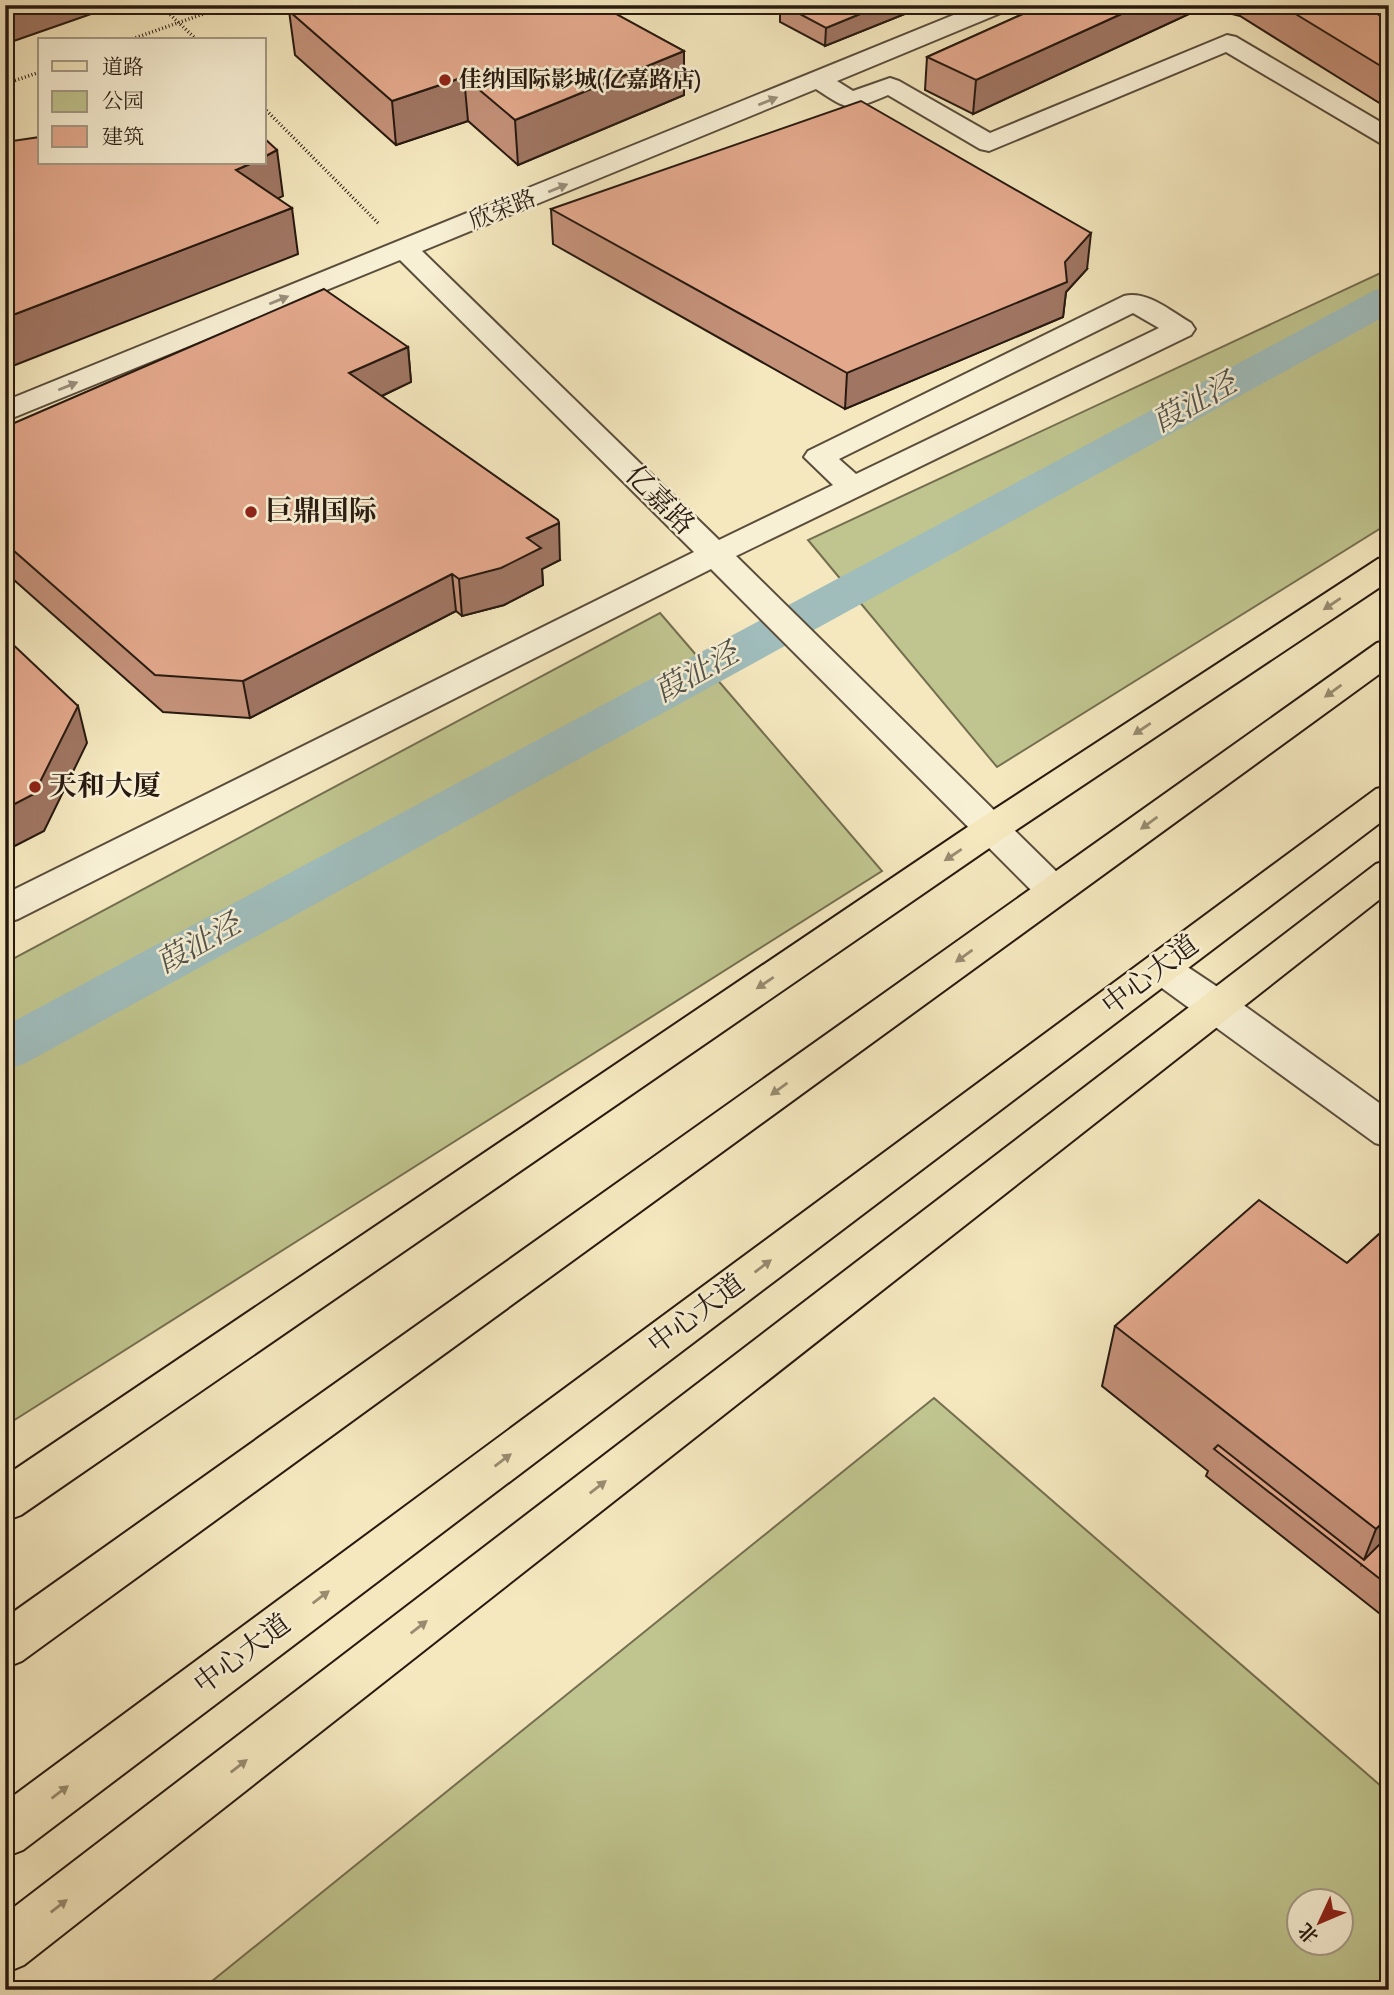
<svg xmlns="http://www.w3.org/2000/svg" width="1394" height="1995" font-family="'IM FELL English','Noto Serif SC',serif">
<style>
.green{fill:#c0c58f;stroke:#746f50;stroke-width:2;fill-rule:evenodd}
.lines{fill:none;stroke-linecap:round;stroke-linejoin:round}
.canal{fill:#a0bdbc;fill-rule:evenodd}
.minor-casing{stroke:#5a4d3c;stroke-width:4}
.major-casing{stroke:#271910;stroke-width:4}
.path{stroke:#271910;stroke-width:3.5;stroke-dasharray:1 2.5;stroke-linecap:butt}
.minor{fill:#f8f0d5;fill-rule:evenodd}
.major{fill:#f5e8bf;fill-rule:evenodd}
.wall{fill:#c49179;stroke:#271910;stroke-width:2}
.shaded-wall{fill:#a07663;stroke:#271910;stroke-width:2}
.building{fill:#e4a98d;stroke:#271910;stroke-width:2}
.oneway{fill:#9a8f7c}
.oneway2{fill:#988b70}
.poi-dot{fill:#8f2418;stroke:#f8f0d5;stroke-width:2.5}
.labels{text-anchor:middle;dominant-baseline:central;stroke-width:5;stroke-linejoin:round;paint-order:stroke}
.far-poi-label{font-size:23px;font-weight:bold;fill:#271910;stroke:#f8f0d5;text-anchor:start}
.far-street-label{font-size:23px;fill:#271910;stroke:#f8f0d5}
.street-label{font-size:28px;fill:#271910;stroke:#f8f0d5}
.poi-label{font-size:28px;font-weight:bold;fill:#271910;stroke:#f8f0d5;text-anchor:start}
.water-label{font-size:30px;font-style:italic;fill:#51524c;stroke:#f8f0d5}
</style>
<rect width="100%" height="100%" fill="#f5e8bf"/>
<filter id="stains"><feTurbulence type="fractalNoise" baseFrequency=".00286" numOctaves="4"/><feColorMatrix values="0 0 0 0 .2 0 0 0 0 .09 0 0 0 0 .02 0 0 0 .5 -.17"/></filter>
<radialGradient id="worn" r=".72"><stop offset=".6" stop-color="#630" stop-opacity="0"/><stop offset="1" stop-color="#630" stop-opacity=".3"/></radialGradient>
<!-- green -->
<g class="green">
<polygon points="1389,269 1389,523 997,767 808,540"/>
<polygon points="660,613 882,871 5,1426 5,963"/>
<path d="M934 1398 1389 1793V1990H201ZM1300 1900H1342V1942H1300Z"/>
</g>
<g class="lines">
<!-- canal -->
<polygon class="canal" points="1389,287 1389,314 24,1064 5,1070 5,1026 1375,290"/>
<defs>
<g id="minor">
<path d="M978 5H1012L1008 10 837 81 853 91 890 78 899 81 990 133 1227 35 1236 37 1389 127V146L1380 143 1226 52 989 151 980 149 888 95C849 111 851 112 816 89L422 251 719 540 833 485 804 457 808 451 1124 296C1147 290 1172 312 1191 323L1195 329 1191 335 736 556 1067 882 1072 891 1067 900 1054 904 1041 900 711 569 18 919 5 923V894L694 552 400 260 5 421V401ZM1133 313 1159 328 856 474 839 459Z"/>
<polygon points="1161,954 1174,958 1231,996 1389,1110 1389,1147 1375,1143 1148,978 1142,968 1148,958"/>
</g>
<g id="major">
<polygon points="1389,556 1389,581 1004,838 21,1515 5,1521 5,1476 978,820 1378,559"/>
<polygon points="1389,640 1389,667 22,1661 5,1668 5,1618 1377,643"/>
<polygon points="1389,786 1389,816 23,1850 5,1857 5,1802 1376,789"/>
<polygon points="1389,860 1389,892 24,1965 5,1973 5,1914 1376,864"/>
</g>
</defs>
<!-- minor casing -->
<use href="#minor" class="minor-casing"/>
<!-- major casing -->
<use href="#major" class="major-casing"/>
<!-- path -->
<g class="path">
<polyline points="160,5 197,40"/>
<polyline points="129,40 229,5"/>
<polyline points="5,84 40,72"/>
<polyline points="264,108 378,223"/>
</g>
<!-- minor -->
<use href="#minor" class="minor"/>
<!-- major -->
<use href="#major" class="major"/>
</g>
<!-- wall -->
<g class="wall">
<polygon points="304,5 617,5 609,11 684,51 684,95 518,165 468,121 396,145 295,55 289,11"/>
<polygon points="780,5 922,5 922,7 825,46 780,22"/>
<polygon points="1043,5 1362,5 1389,21 1389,109 1240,16 1204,7 973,114 925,90 927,57"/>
<polygon points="551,209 1087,269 1066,292 1063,317 845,409 553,244"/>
<polygon points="408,347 411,382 382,396 560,560 542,569 543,585 504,605 462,616 456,611 250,718 163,712 5,572 5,427"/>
<polygon points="1389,1225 1389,1621 1206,1476 1208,1471 1102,1386 1115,1326 1347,1263"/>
</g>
<!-- shaded-wall -->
<g class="shaded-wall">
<polygon points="5,5 90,5 91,14 5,44"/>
<polygon points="574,5 617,5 575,34"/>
<polygon points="882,5 922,5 922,7 825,46 826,28"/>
<polygon points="1141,5 1205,5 1204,7 973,114 976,80"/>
<polygon points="684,51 684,95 518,165 515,120"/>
<polygon points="464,77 468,121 396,145 392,101"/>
<polygon points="277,150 283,196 243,216 236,170 252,163 264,163 264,157"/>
<polygon points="292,208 298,254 5,369 5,318"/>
<polygon points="1091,233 1087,269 1066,292 1063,317 845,409 847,373"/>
<polygon points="408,347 411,382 354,409 349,373"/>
<polygon points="559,523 560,560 542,569 543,585 504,605 462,616 459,579 527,538"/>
<polygon points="452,574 456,611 250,718 243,681"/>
<polygon points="78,706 87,743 44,831 5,851 5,809"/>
<polygon points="1389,1516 1389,1551 1362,1565 1376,1529"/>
</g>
<!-- building -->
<g class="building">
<polygon points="304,5 600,5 684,51 515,120 464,77 392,101 289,11"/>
<polygon points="783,5 882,5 826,28"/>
<polygon points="1043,5 1141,5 976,80 927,57"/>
<polygon points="1281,5 1362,5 1389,21 1389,71"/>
<polygon points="861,101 1091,233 1065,262 1067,282 847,373 551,209"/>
<polygon points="40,137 40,163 252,163 236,170 292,208 5,318 5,142"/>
<polygon points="264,138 277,150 264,157"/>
<polygon points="324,289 408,347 349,373 558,520 559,523 527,538 541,548 501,568 459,579 452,574 243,681 155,675 5,543 5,427"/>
<polygon points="5,637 78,706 34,794 5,809"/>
<polygon points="1259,1200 1347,1263 1389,1225 1389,1516 1376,1529 1115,1326"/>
<polygon points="1218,1445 1364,1560 1389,1535 1389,1586 1214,1449"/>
</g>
<!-- one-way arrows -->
<defs><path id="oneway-solid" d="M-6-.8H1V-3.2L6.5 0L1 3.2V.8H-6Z" transform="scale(1.75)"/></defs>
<g class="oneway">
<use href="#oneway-solid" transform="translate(768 101) rotate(-22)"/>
<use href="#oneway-solid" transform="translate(558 188) rotate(-22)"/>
<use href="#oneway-solid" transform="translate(279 300) rotate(-22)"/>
<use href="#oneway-solid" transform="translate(68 386) rotate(-22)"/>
</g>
<g class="oneway2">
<use href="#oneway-solid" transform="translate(1332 604) rotate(146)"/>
<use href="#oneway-solid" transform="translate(1333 691) rotate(144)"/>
<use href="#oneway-solid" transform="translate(1142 729) rotate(146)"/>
<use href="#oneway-solid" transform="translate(1149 823) rotate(144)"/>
<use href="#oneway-solid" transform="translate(953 855) rotate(146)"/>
<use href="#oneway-solid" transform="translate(964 956) rotate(144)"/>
<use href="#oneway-solid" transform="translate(765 983) rotate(146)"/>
<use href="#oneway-solid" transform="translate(779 1089) rotate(144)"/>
<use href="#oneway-solid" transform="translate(763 1266) rotate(-37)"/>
<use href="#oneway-solid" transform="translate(503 1460) rotate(-37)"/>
<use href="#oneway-solid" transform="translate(598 1487) rotate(-38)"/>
<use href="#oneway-solid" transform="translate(321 1597) rotate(-37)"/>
<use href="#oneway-solid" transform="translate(419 1627) rotate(-38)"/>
<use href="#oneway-solid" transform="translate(239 1766) rotate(-38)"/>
<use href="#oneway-solid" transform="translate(60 1792) rotate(-37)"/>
<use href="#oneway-solid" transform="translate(59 1906) rotate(-38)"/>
</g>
<!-- markers -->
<g class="poi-dot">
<circle cx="445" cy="80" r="7"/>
<circle cx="251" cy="512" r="7"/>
<circle cx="35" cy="787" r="7"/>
</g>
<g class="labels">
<!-- far-poi labels -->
<g class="far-poi-label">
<text x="459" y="80">佳纳国际影城(亿嘉路店)</text>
</g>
<!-- far-street labels -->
<g class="far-street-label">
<text transform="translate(503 210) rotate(-21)">欣荣路</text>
</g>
<!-- street labels -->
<g class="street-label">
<text transform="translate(659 501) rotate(45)">亿嘉路</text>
<text transform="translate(1151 976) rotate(-37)">中心大道</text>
<text transform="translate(697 1315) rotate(-37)">中心大道</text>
<text transform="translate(243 1655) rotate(-37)">中心大道</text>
</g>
<!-- poi labels -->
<g class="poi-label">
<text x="265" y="512">巨鼎国际</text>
<text x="49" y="787">天和大厦</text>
</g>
<!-- water labels -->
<g class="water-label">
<text transform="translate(1195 404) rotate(-29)">葭沚泾</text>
<text transform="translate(697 674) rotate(-29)">葭沚泾</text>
<text transform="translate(199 945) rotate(-29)">葭沚泾</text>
</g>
</g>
<!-- margin -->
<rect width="1394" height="1995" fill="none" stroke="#f5e8bf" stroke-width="28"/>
<rect x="7" y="7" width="1380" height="1981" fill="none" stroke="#271910" stroke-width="3.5"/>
<rect x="14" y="14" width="1366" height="1967" fill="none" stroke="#271910" stroke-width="2"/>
<!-- legend -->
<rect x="38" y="38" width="228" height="126" fill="#f8f0d5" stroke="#a49a86" stroke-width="2"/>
<rect x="52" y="61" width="35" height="10" fill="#f5e8bf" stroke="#a49a86" stroke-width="2"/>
<text x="102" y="74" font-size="21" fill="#271910">道路</text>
<rect x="52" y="91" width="35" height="21" fill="#c0c58f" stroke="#a49a86" stroke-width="2"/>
<text x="102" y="108" font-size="21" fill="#271910">公园</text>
<rect x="52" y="126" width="35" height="21" fill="#e4a98d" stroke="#a49a86" stroke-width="2"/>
<text x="102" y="144" font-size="21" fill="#271910">建筑</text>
<!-- north arrow -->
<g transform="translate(1320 1922) rotate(226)"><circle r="33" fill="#f8f0d5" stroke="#a49a86" stroke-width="2"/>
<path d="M0-5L12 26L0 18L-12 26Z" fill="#8f2418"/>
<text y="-10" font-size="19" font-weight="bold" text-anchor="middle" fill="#271910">北</text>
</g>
<rect width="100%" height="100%" filter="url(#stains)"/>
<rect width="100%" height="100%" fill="url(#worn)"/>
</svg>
